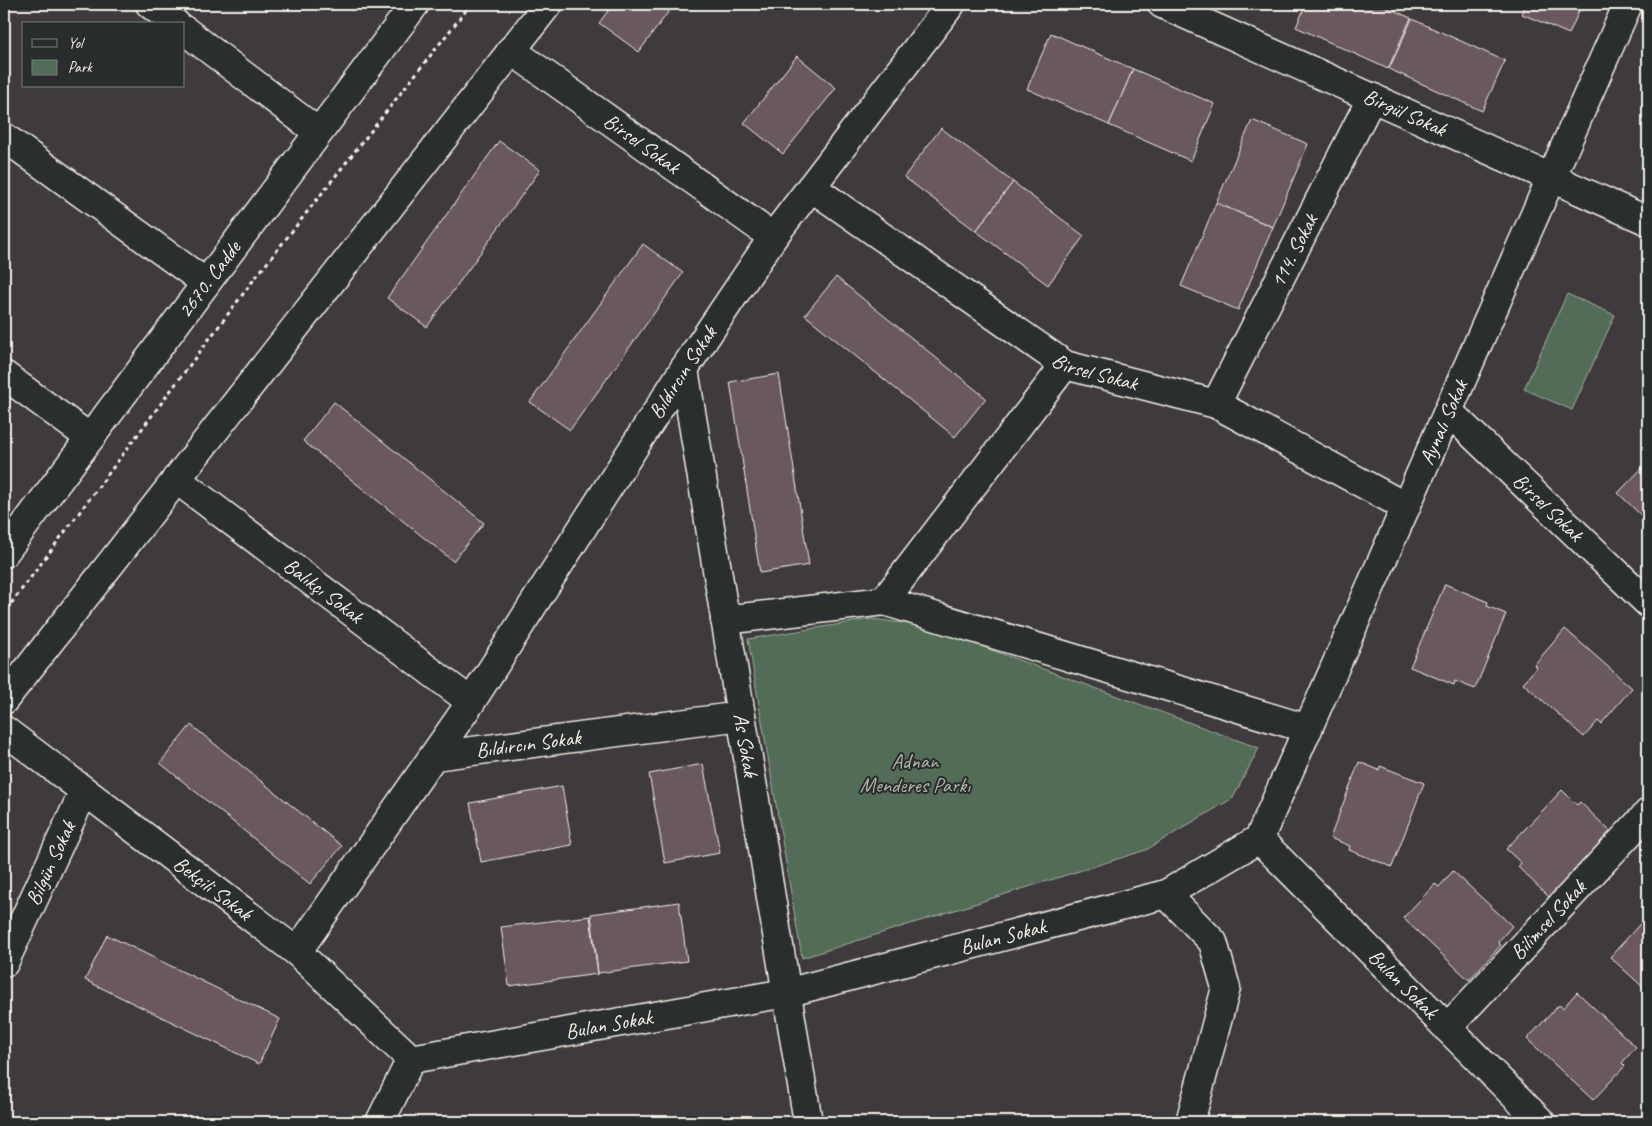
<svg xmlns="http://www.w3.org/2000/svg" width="1652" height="1126" font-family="Caveat,sans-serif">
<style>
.green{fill:#536c59;stroke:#a4aea0}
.building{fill:#6b5961;stroke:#f4f1e8}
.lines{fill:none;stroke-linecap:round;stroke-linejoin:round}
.street-casing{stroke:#f4f1e8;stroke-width:31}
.secondary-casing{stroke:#f4f1e8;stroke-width:31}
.path{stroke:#f4f1e8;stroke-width:3;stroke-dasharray:4 4;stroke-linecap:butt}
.street{stroke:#2a2d2e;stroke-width:28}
.secondary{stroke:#2a2d2e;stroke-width:28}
.labels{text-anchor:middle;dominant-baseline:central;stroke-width:4;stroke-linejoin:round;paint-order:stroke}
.street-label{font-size:21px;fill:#f4f1e8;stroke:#2a2d2e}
.park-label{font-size:21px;fill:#acb5a8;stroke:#2a2d2e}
</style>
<rect width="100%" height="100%" fill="#3e3a3d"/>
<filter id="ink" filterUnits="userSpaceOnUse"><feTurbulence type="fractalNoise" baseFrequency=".02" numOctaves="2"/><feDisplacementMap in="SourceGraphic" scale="10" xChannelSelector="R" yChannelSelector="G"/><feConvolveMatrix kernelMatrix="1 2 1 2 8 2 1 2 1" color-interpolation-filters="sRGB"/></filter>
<g filter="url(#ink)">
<!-- green -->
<g class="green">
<polygon points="1567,294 1615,315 1572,410 1524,389"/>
<polygon points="872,619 926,626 1259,748 1233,798 1146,850 802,958 748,639"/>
</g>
<!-- building -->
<g class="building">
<polygon points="613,4 674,4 639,52 599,23"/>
<polygon points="1306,4 1379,4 1411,18 1388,69 1296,27"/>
<polygon points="1526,4 1582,4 1569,34 1522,14"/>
<polygon points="1412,19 1505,61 1482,111 1389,69"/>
<polygon points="1051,33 1133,69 1109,125 1027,89"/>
<polygon points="797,56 836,88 783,154 744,123"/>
<polygon points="1133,69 1215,104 1191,161 1109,125"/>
<polygon points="1252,120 1308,144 1273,227 1216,203"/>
<polygon points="941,128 1013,182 976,231 904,177"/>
<polygon points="499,141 540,170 427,327 387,298"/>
<polygon points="1013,182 1084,236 1048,285 976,231"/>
<polygon points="1216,203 1273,227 1238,310 1181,286"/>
<polygon points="643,244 683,273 570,430 530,402"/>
<polygon points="836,277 986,398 955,437 805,315"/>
<polygon points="779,374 809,565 760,573 730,382"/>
<polygon points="334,402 484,523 453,561 303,441"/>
<polygon points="1648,462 1648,522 1618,493"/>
<polygon points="1445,584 1488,602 1487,606 1506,614 1475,689 1455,681 1454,685 1410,667"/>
<polygon points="1565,629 1632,688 1601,724 1598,721 1584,737 1523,683 1537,667 1534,665"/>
<polygon points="191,725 342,846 310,884 160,763"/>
<polygon points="1359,762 1379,770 1380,766 1424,783 1392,867 1349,850 1350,846 1330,838"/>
<polygon points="703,764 720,853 665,863 649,774"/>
<polygon points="562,786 572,845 481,862 470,803"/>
<polygon points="1562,790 1577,805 1580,802 1614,835 1552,900 1518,867 1521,863 1506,849"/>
<polygon points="1453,871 1512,926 1498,942 1501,945 1469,980 1403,918 1435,884 1439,887"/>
<polygon points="679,902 687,961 598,973 591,914"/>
<polygon points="1648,915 1648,986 1645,989 1610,957"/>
<polygon points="590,916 598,974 509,986 501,927"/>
<polygon points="107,935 280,1019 259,1064 85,980"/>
<polygon points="1577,992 1636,1047 1622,1063 1625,1066 1593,1100 1527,1039 1559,1005 1563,1008"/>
</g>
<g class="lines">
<defs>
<g id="street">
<polyline points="150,4 176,24"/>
<path id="s1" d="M1162 4 1648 221"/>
<polyline points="184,30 318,132"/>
<path id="s2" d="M511 50 773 237"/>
<polyline points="4,137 206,283"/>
<path id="s3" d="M811 187 1065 365 1216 404 1406 507"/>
<path id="s4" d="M684 369 808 1122"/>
<polyline points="4,375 90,438"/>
<path id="s5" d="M1216 404 1372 97"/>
<path id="s6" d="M1448 411 1648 603"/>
<path id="s7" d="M176 479 471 702"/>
<polyline points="884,601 1308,729"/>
<polyline points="725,620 884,601 1065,365"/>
<polyline points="4,700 548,4"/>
<path id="s8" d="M4 730 297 952 411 1059"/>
<path id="s9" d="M434 756 741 716"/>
<path id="s10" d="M1259 839 1628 4"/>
<polyline points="1166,894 1213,942 1226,988 1190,1122"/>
<path id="s11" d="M297 952 471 702 684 369 773 237 951 4"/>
<path id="s12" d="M4 963 84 791"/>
<path id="s13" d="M1447 1028 1648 813"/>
<path id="s14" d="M380 1122 411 1059 786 993 1166 894 1259 839 1541 1122"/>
</g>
<g id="secondary">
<path id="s15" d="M4 553 415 4"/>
</g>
</defs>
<!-- street casing -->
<use href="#street" class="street-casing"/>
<!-- secondary casing -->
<use href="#secondary" class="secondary-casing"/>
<!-- path -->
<polyline class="path" points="4,606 10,605 252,282 471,4"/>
<!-- street -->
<use href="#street" class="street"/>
<!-- secondary -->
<use href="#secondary" class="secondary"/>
</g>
</g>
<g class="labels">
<!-- street labels -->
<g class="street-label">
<text stroke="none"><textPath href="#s1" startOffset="266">Birgül Sokak</textPath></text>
<text stroke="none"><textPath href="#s2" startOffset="161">Birsel Sokak</textPath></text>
<text stroke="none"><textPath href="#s5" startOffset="172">114. Sokak</textPath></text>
<text stroke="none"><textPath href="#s15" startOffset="342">2670. Cadde</textPath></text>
<text stroke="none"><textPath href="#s3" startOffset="341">Birsel Sokak</textPath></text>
<text stroke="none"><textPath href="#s11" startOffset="696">Bıldırcın Sokak</textPath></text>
<text stroke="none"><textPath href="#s10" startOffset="456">Aynalı Sokak</textPath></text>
<text stroke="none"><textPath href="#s6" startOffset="139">Birsel Sokak</textPath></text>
<text stroke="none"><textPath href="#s7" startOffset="185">Balıkçı Sokak</textPath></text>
<text stroke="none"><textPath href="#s9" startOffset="95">Bıldırcın Sokak</textPath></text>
<text stroke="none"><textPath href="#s4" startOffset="381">As Sokak</textPath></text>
<text stroke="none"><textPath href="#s12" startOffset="110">Bilgün Sokak</textPath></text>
<text stroke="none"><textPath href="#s8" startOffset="262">Bekçili Sokak</textPath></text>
<text stroke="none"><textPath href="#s13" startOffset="148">Bilimsel Sokak</textPath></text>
<text stroke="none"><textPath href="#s14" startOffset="675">Bulan Sokak</textPath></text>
<text stroke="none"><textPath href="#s14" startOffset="1156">Bulan Sokak</textPath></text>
<text stroke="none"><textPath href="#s14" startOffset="271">Bulan Sokak</textPath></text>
</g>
<!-- park labels -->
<g class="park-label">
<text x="915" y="761">Adnan<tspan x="915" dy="24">Menderes Parkı</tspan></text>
</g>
</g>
<!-- margin -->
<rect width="1652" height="1126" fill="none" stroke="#2a2d2e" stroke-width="20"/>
<rect x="10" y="10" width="1632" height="1106" fill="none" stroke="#f4f1e8" stroke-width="2" filter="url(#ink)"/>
<!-- legend -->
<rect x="22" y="22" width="162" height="65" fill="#2a2d2e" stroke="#7b7b78"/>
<rect x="32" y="39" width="25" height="8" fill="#2a2d2e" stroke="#7b7b78"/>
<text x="68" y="48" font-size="15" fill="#f4f1e8">Yol</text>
<rect x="32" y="60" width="25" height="15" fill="#536c59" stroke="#7b7b78"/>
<text x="68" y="72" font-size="15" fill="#f4f1e8">Park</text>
</svg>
